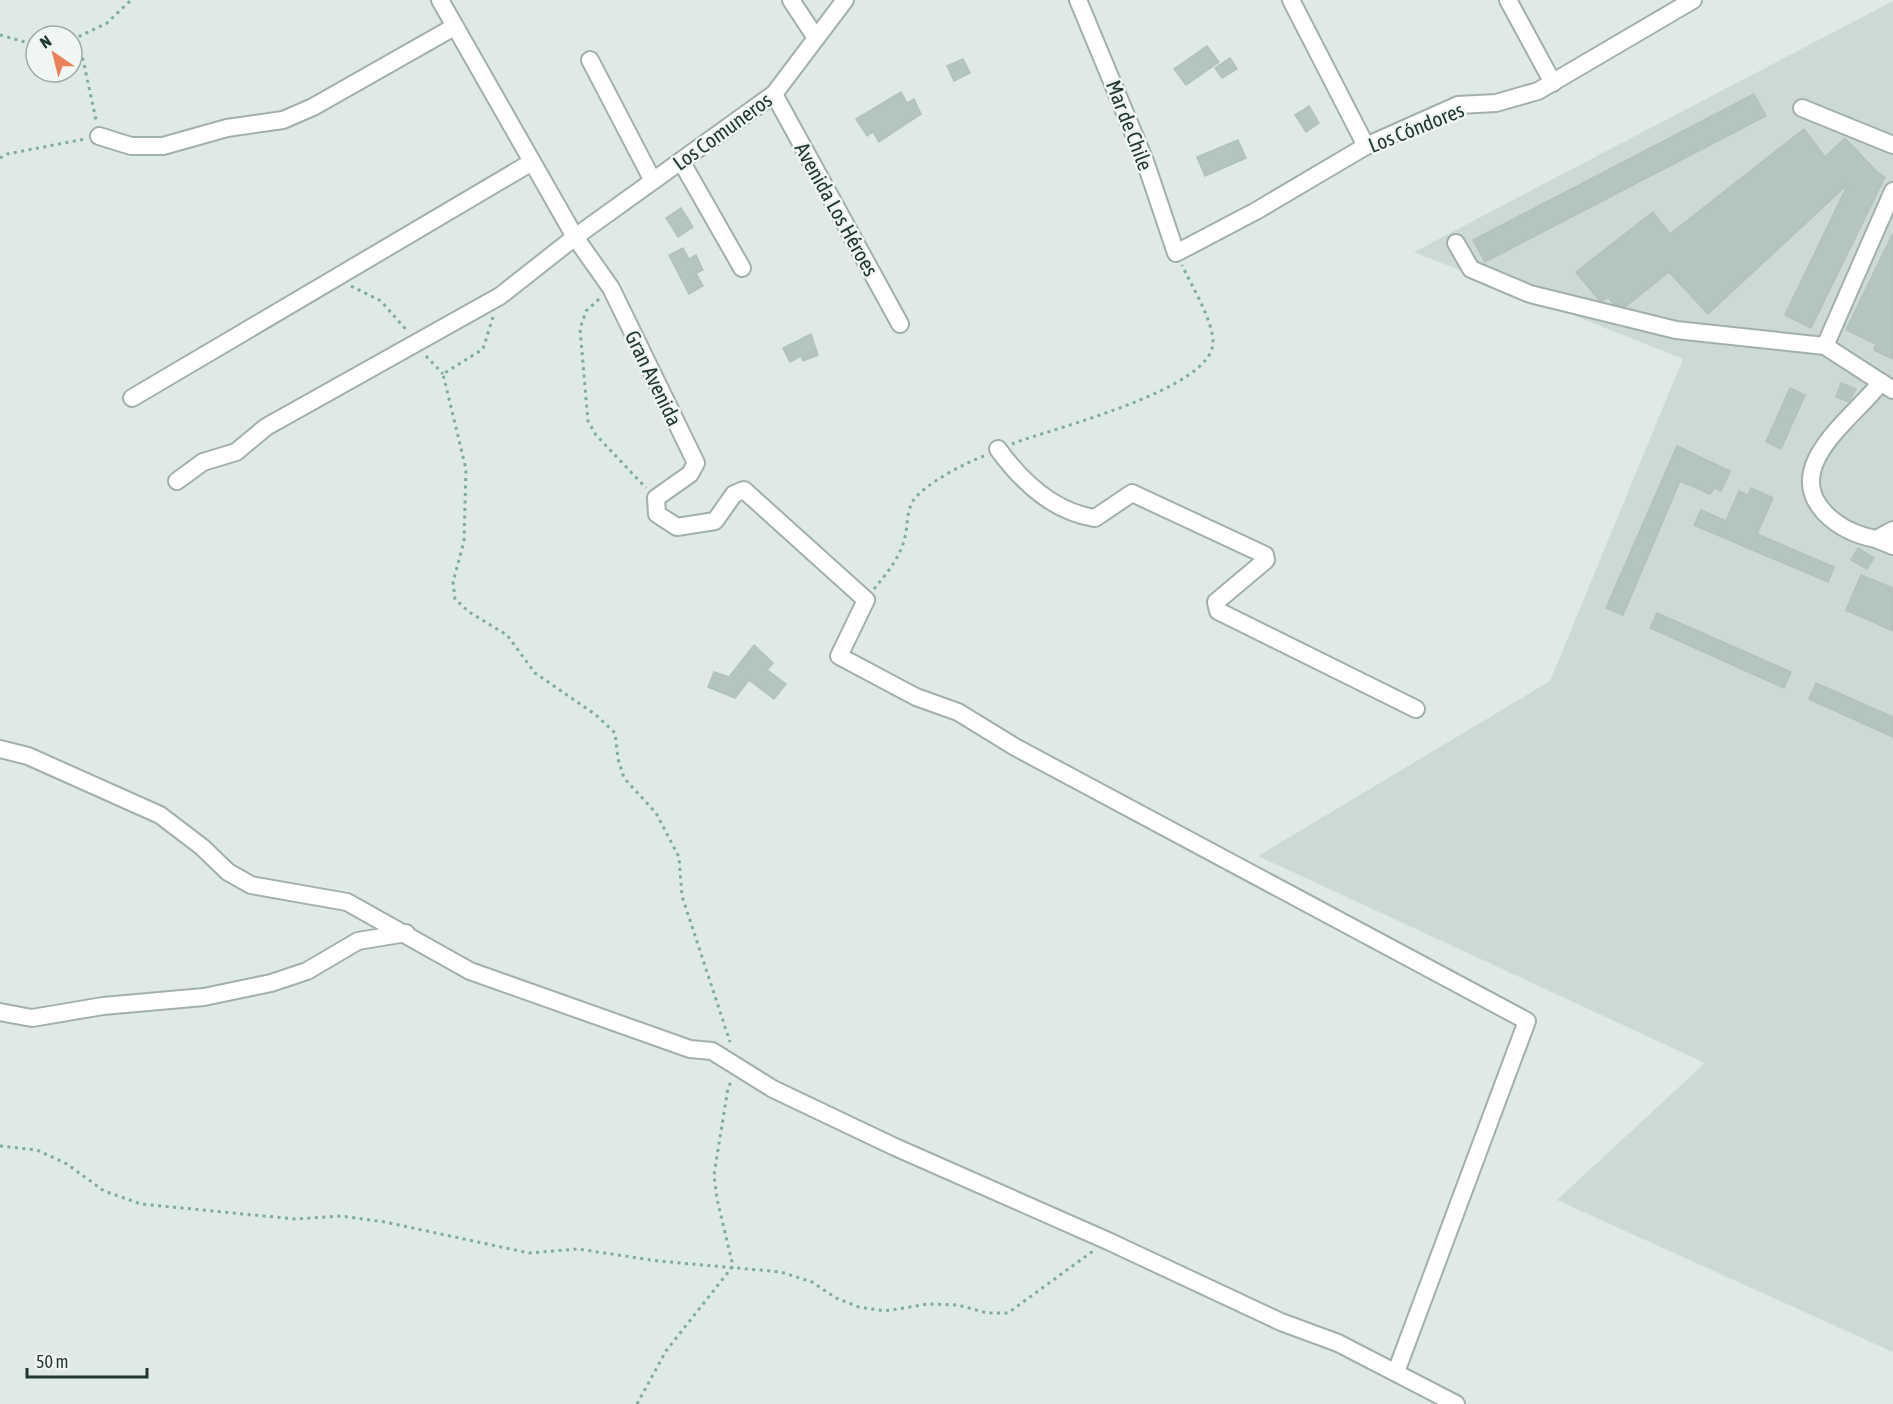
<svg xmlns="http://www.w3.org/2000/svg" width="1893" height="1404" font-family="'Asap Condensed',sans-serif">
<style>
.built{fill:#cdd9d4}
.building{fill:#b4c4be;stroke:#b2c2bc;stroke-width:1.5}
.lines{fill:none;stroke-linecap:round;stroke-linejoin:round}
.minor-casing{stroke:#a2b0ac;stroke-width:20}
.path{stroke:#80ab9f;stroke-width:3;stroke-dasharray:3 4.5;stroke-linecap:butt}
.minor{stroke:#fff;stroke-width:16}
.labels{text-anchor:middle;dominant-baseline:central;stroke-width:5;stroke-linejoin:round;paint-order:stroke}
.street-label{font-size:21px;fill:#213832;stroke:#eff6f3}
</style>
<rect width="100%" height="100%" fill="#dfe9e5"/>
<!-- built -->
<polygon class="built" points="1893,1 1893,1352 1557,1200 1705,1063 1258,856 1550,681 1683,359 1414,252"/>
<!-- building -->
<g class="building">
<polygon points="1207,46 1219,62 1186,85 1174,69"/>
<polygon points="1230,58 1237,69 1222,78 1215,68"/>
<polygon points="963,59 970,73 954,81 947,66"/>
<polygon points="901,92 907,103 914,99 921,114 879,142 873,132 867,136 856,119"/>
<polygon points="1754,94 1766,116 1485,262 1473,240"/>
<polygon points="1309,106 1319,123 1306,132 1295,115"/>
<polygon points="1804,129 1825,157 1845,138 1878,173 1885,177 1811,328 1785,315 1848,184 1708,314 1669,272 1625,307 1614,304 1608,297 1603,301 1599,300 1576,272 1653,212 1670,234"/>
<polygon points="1238,140 1246,158 1205,176 1197,157"/>
<polygon points="681,208 693,227 678,237 666,218"/>
<polygon points="1893,233 1893,359 1874,350 1876,344 1846,330"/>
<polygon points="683,248 689,259 696,255 703,270 696,273 703,286 689,294 669,255"/>
<polygon points="811,334 818,355 803,361 801,356 790,362 783,348"/>
<polygon points="1841,383 1856,389 1849,402 1836,397"/>
<polygon points="1790,388 1805,395 1781,449 1766,442"/>
<polygon points="1677,446 1730,471 1721,491 1714,488 1710,494 1680,481 1623,615 1606,608"/>
<polygon points="1751,488 1773,498 1757,534 1834,567 1828,582 1694,525 1701,510 1726,521 1739,491 1748,495"/>
<polygon points="1858,548 1874,558 1867,569 1851,560"/>
<polygon points="1861,575 1893,588 1893,631 1846,610"/>
<polygon points="1657,613 1791,672 1784,688 1650,628"/>
<polygon points="754,645 773,663 767,670 786,684 774,699 749,680 735,698 708,687 714,672 729,677"/>
<polygon points="1816,683 1893,717 1893,737 1809,699"/>
</g>
<g class="lines">
<defs>
<g id="minor">
<polyline points="440,0 575,237 611,288 696,463 690,474 656,498 657,514 677,527 715,521 734,494 744,490 866,600 839,656 916,697 958,712 1015,747 1527,1021 1396,1372"/>
<polyline points="791,0 816,38"/>
<polyline points="1078,0 1145,161 1176,253 1256,211 1366,146 1458,105 1496,103 1538,91 1693,0"/>
<polyline points="1291,0 1366,146"/>
<polyline points="1508,0 1553,83"/>
<polyline points="590,60 653,181"/>
<polyline points="774,94 900,324"/>
<polyline points="1802,108 1893,145"/>
<polyline points="99,136 131,146 163,146 227,128 283,120 313,107 454,27"/>
<polyline points="681,161 742,268"/>
<polyline points="1456,243 1471,269 1530,294 1676,330 1825,346 1893,390"/>
<polyline points="1825,346 1893,191"/>
<path d="M1881 382C1856 416 1781 465 1824 512 1838 527 1855 535 1876 539L1893 530"/>
<polyline points="132,398 532,162"/>
<path d="M998 449C1022 482 1054 512 1095 518L1132 493 1265 555 1266 560 1216 602 1218 611 1416 709"/>
<polyline points="177,481 203,462 236,452 266,427 500,296 575,237 774,94 845,0"/>
<polyline points="1876,539 1893,546"/>
<polyline points="0,749 28,756 160,815 202,847 228,872 251,885 347,902 470,971 690,1049 712,1051 773,1089 895,1147 1108,1241 1281,1322 1338,1343 1456,1404"/>
<polyline points="0,1012 32,1018 103,1006 204,997 271,983 307,971 358,941 406,933"/>
</g>
</defs>
<!-- minor casing -->
<use href="#minor" class="minor-casing"/>
<!-- path -->
<g class="path">
<polyline points="0,35 36,45"/>
<polyline points="72,40 107,23 131,0"/>
<polyline points="72,48 82,55 96,120"/>
<polyline points="0,158 7,154 85,139"/>
<polyline points="351,286 381,301 408,332"/>
<polyline points="599,299 586,311 580,329 588,421 596,435 646,488"/>
<polyline points="493,317 483,349 443,374 466,469 464,541 453,582 455,599 469,612 507,635 535,673 596,715 615,733 618,759 624,778 656,813 679,857 682,896 730,1042"/>
<polyline points="426,356 443,374"/>
<path d="M1012 444C1052 428 1213 390 1213 342 1213 320 1191 285 1182 265"/>
<path d="M874 589C887 573 900 558 905 537 908 525 906 513 913 501 924 484 965 463 984 456"/>
<polyline points="0,1146 37,1150 67,1164 104,1191 141,1204 295,1219 341,1216 385,1222 529,1253 578,1249 658,1261 781,1272 812,1282 836,1298 859,1307 885,1311 928,1304 958,1305 987,1313 1008,1313 1093,1251"/>
<polyline points="637,1404 666,1351 733,1266 717,1199 714,1175 728,1088 731,1082"/>
</g>
<!-- minor -->
<use href="#minor" class="minor"/>
</g>
<g class="labels">
<!-- street labels -->
<g class="street-label">
<text transform="translate(1130 125) rotate(69)">Mar de Chile</text>
<text transform="translate(1416 127) rotate(-22)">Los Cóndores</text>
<text transform="translate(722 131) rotate(-36)">Los Comuneros</text>
<text transform="translate(837 209) rotate(61)">Avenida Los Héroes</text>
<text transform="translate(654 378) rotate(64)">Gran Avenida</text>
</g>
</g>
<!-- north arrow -->
<g transform="translate(54 54) rotate(325)"><circle r="28" fill="#eff6f3" stroke="#9daaa6" stroke-width="1.5"/>
<path d="M0-4.5L10 22L0 15L-10 22Z" fill="#eb815b"/>
<text y="-9" font-size="16" font-weight="bold" text-anchor="middle" fill="#213832">N</text>
</g>
<!-- scale -->
<path d="M27 1368v9h120v-9" fill="none" stroke="#213832" stroke-width="3"/>
<text x="36" y="1368" font-size="18" fill="#213832" stroke="#eff6f3" stroke-width="4.5" paint-order="stroke">50 m</text>
</svg>
